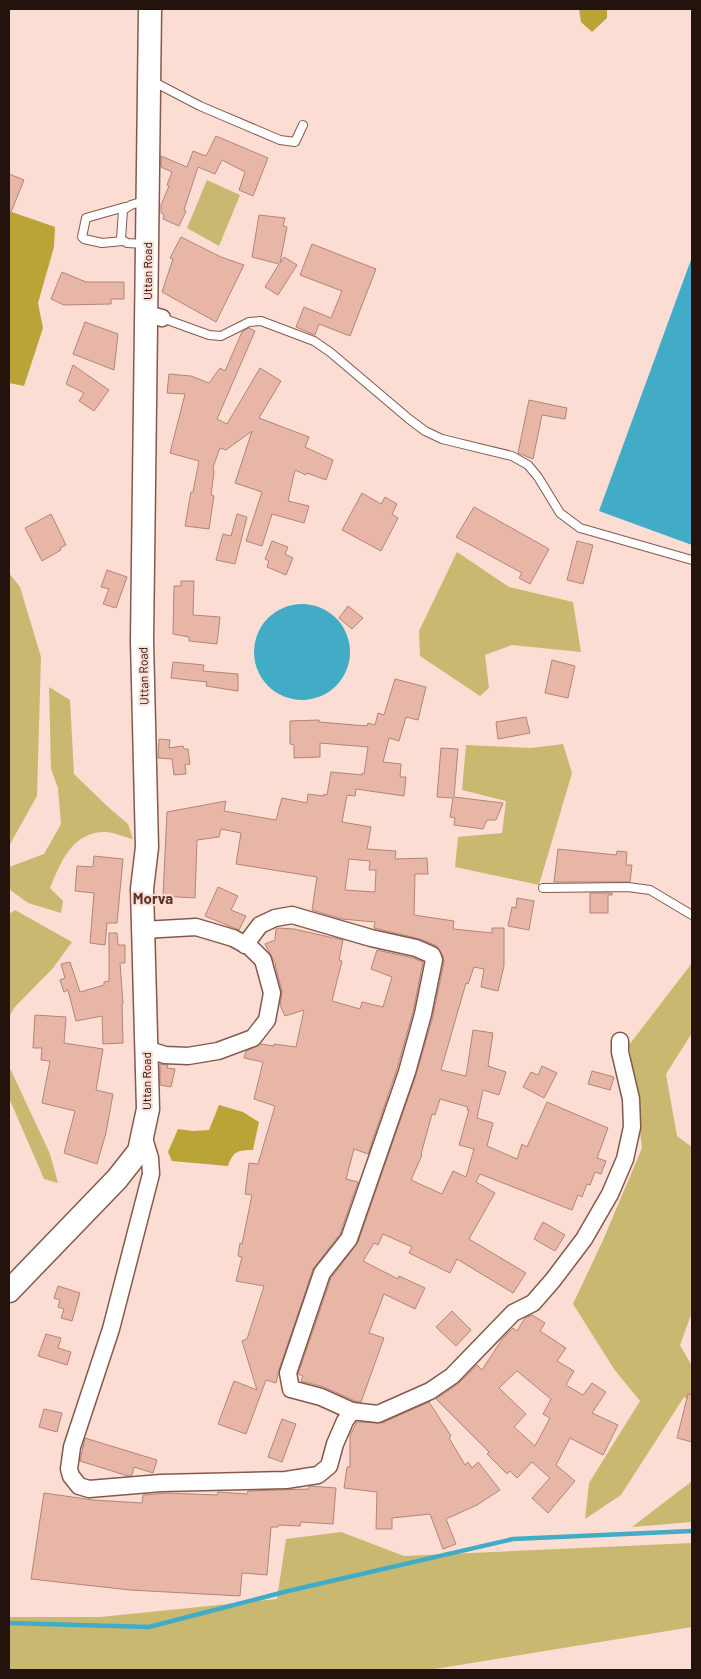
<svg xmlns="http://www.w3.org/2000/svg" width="701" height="1679" font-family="Barlow,sans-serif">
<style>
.green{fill:#c9b970}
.forest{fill:#bba437}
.water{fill:#42abc5}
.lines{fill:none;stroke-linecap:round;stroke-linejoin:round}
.stream{stroke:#42abc5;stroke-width:4.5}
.building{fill:#e7b6a7;stroke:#b38577;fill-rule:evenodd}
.service-casing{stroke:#84594c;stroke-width:10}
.minor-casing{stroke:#84594c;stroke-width:19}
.secondary-casing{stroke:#84594c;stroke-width:25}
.service{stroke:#fff;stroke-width:8}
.minor{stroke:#fff;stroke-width:16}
.secondary{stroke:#fff;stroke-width:22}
.labels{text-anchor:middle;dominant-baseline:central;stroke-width:4;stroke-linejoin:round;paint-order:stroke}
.street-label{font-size:12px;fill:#24130d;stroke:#fcddd4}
.quarter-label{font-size:15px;font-weight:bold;fill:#5d352a;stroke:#fcddd4}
</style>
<rect width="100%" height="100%" fill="#fcddd4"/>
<!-- green -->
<g class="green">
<polygon points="207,180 240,195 219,246 187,228"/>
<polygon points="457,552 509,587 573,602 581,652 512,645 485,655 489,688 480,696 420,656 419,631"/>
<polygon points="9,573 20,587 41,657 37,796 9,846"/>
<path d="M49 687 70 700 74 774 107 806 128 824 133 839C125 837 115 833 107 832 72 831 61 862 50 888L63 901 61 913 28 903 9 889V867L44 854 61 824 58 788 51 769Z"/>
<polygon points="563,744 572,773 539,885 455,867 458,837 502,833 506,801 462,790 466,745 531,748"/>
<polygon points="15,910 72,942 53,968 14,1008 9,1017 9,914"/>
<polygon points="692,963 692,1033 666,1074 677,1136 692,1147 692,1312 680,1345 692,1366 692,1401 684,1397 621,1495 585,1519 589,1483 640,1401 614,1369 573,1304 604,1238 642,1148 629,1045"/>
<polygon points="9,1066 50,1154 58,1183 44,1179 9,1098"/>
<polygon points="692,1481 692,1522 632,1527"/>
<polygon points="341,1532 404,1556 692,1543 692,1627 429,1670 9,1670 9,1617 100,1617 277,1599 286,1539"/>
</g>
<!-- forest -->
<g class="forest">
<polygon points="579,9 607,9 607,18 592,32 581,22"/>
<polygon points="9,211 55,227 54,247 38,303 43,328 24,386 9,383"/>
<path d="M219 1105 243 1112 259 1122 253 1150C238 1150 233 1151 228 1166L172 1161 168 1152 178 1129 193 1131 209 1130Z"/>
</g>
<!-- water -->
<g class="water">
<polygon points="692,257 692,545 599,511"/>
<circle cx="302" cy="652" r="48"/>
</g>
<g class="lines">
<!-- stream -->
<polyline class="stream" points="9,1623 149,1627 288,1591 513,1539 692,1531"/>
</g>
<!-- building -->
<g class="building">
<polygon points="216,136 268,158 253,196 239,190 245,172 222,160 215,174 198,167 184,210 186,211 179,226 163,219 164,215 161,213 161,205 169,186 167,185 172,172 161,167 161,156 187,167 193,151 206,156"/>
<polygon points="9,174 24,180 9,217"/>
<polygon points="259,215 285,218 283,226 287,227 280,263 284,257 297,265 278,295 265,287 279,264 252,257"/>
<polygon points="181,237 221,257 244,265 216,322 162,292 173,259 170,258"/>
<polygon points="312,244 376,269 350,336 319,324 315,335 296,327 304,307 331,318 342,291 300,275"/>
<polygon points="62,272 86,282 124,282 124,299 111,299 111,304 64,305 51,299"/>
<polygon points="85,322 118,334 114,370 73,354"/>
<polygon points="249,328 255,331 217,419 227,424 260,368 281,381 259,418 309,437 305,447 333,460 326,480 307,473 306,475 295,470 288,501 309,506 304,523 272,514 262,546 246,541 262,492 235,483 252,431 226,450 220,448 213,467 214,472 211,495 214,496 209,529 185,526 191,492 193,492 199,461 170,453 185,394 167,393 169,374 191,376 209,383 220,368 225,371 242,332"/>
<polygon points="73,365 109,390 94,411 79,401 84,393 66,384"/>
<polygon points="529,400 567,408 565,419 542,415 533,459 518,453"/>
<polygon points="362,493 381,504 385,497 397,504 392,514 398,518 381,551 342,530"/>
<polygon points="474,507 549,549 530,584 519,578 522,573 456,537"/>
<polygon points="51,514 66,545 60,548 61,550 42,561 25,528"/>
<polygon points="237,514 247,517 235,564 216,560 223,534 231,536"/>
<polygon points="272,541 288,547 285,554 293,558 286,575 267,567 269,561 265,559"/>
<polygon points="577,541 593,545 583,584 567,580"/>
<polygon points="107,570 127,577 116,608 103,604 109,589 101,587"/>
<polygon points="181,581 194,581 193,615 220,617 217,644 189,641 189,637 173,634 174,586 181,586"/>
<polygon points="348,606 363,618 352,629 339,618"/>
<polygon points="552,660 575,666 568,698 545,693"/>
<polygon points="173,662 204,665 203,671 238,674 238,691 206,686 207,682 171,678"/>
<path d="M395 679 426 687 418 720 406 717 399 741 389 738 383 762 401 764 400 777H406L404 796 356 789 355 796 347 795 342 822 371 827 367 849 396 851 395 859 427 858 428 874H415L414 915 454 921 453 929 492 933V928H504V966L498 991 481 987 484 969 474 967 468 984 466 983 441 1070 466 1076 473 1030 493 1033 488 1066 506 1072 499 1095 483 1090 477 1118 493 1123 487 1146 517 1159 522 1144 527 1147 547 1102 608 1128 597 1158 606 1161 601 1174 595 1172 590 1185 587 1184 582 1197 578 1195 572 1210 480 1174 476 1182 495 1193 469 1239 526 1273 513 1293 457 1259 450 1273 409 1253 412 1247 383 1234 378 1245 374 1243 363 1261 398 1279 399 1276 425 1288 415 1309 384 1294 369 1333 384 1338 361 1402 355 1401 324 1387 301 1381 303 1376 298 1374 331 1278 358 1242 416 1075 433 1016 444 962 443 956 437 946 420 939 374 928 375 922 342 919 312 910 317 877 236 864 241 833 221 829 219 837 197 840 195 898 163 896 167 812 226 801 224 811 276 820 282 798 307 803 308 794 324 796V794L327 795 331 772 362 775V773L364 774 368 747 320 743V757L294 758V745L290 744V721L319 720V722L367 726 368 723 375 725 378 713 384 715ZM349 859 370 861 369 870H376L375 892 345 890ZM440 1099 468 1107 467 1110H469L459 1145 474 1149 466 1177 453 1171 442 1194 411 1180 422 1155 421 1154 432 1114 435 1115Z"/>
<polygon points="526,717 530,733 498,739 496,722"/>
<polygon points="159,739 170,740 169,748 183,746 184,749 188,749 190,764 185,765 186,774 174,775 172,759 158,758"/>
<polygon points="441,748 458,749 454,797 503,803 496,820 487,820 483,829 454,825 455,818 450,817 453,798 437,797"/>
<polygon points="558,849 616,855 617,851 627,852 626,865 632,865 630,882 554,882"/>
<polygon points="94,856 123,859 117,923 107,923 105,945 90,943 94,893 75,891 77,866 93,867"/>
<polygon points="218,887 238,896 231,910 246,916 239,930 205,916"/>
<polygon points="590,893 612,893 612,895 608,895 608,913 590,913"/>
<polygon points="517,898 534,901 529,930 508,926 512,907 516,908"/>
<polygon points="278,928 294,929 343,940 339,960 342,961 332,1001 360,1009 362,1002 383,1007 392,977 371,969 377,950 413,958 423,962 413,1012 397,1069 368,1154 354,1149 346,1179 358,1182 340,1234 313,1269 279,1370 276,1383 266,1380 246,1434 218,1424 234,1381 257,1390 242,1341 247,1339 264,1286 236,1281 242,1257 238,1256 240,1243 242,1244 252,1195 245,1194 249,1163 258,1164 275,1106 254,1099 263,1062 244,1058 246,1051 261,1044 274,1046 274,1044 296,1047 304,1010 285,1016 280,1005 282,991 275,965 276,965 265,944 275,940 276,929"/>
<polygon points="109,933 117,933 118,945 125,945 125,963 120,963 123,1004 122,1004 123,1043 103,1044 102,1016 76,1021 68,990 64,992 60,980 65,978 61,964 70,962 80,992 104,985 104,982 109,981"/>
<polygon points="35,1015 66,1017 64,1043 103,1049 96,1090 113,1094 106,1133 97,1164 64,1153 75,1111 42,1103 50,1061 41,1060 42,1048 33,1048"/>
<polygon points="160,1064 168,1065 167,1068 175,1069 171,1087 160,1085"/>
<polygon points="542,1066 557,1073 544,1098 523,1087 531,1072 538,1075"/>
<polygon points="592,1071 614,1077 610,1090 588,1084"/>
<polygon points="543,1222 565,1235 555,1251 534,1239"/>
<polygon points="58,1286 80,1293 72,1321 61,1318 64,1309 58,1307 60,1300 54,1298"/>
<polygon points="452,1311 471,1330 456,1346 436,1327"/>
<path d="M532 1315 545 1323 540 1331 566 1348 557 1361 574 1371 566 1385 583 1395 592 1383 606 1392 592 1413 618 1425 603 1455 570 1438 556 1465 575 1481 548 1513 532 1498 550 1478 532 1462 517 1478 510 1471 507 1474 487 1454 489 1452 436 1399 458 1384 477 1365 482 1370 503 1338 513 1328 517 1331 525 1318ZM517 1371 551 1399 543 1414 550 1418 535 1446 514 1427 526 1414 499 1388Z"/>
<polygon points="46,1334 61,1338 58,1348 71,1352 67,1365 38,1356"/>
<polygon points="688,1394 692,1395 692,1442 677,1438"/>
<polygon points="429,1402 451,1436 449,1438 465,1465 468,1462 472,1468 478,1462 500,1490 477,1505 446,1519 456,1544 443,1549 430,1514 392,1518 392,1529 376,1529 377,1492 344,1488 347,1467 350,1467 350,1435 357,1422 382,1423"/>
<polygon points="44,1409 62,1413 57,1432 39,1427"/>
<polygon points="282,1419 296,1424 282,1462 268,1457"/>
<polygon points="85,1438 157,1460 153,1473 134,1467 132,1475 128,1476 80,1461"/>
<polygon points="309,1486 336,1488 333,1524 301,1522 300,1526 279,1525 278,1527 271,1527 267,1575 242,1573 240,1596 130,1590 31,1579 44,1493 93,1500 142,1503 143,1495 167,1493 217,1495 218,1492 247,1494 248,1491 309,1489"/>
</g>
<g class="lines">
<defs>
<g id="service">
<polyline points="152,81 200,106 280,140 295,142 303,125"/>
<polyline points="144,201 131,205 123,210 121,239 127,243 145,244"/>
<polyline points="123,241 102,243 84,239 82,237 86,218 125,207"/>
<polyline points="162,318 209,335 221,336 249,322 261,321 314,341 330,352 409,419 425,431 442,439 512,456 528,465 538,477 560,513 580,528 692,560"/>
<polyline points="543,888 628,887 650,890 692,915"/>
</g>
<g id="minor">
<polyline points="147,314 162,318"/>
<polyline points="143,930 196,927 233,938 250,947 263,960 272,993 267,1020 253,1038 218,1051 188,1056 165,1055 146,1049"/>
<polyline points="245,945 260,925 275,918 292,915 371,938 416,948 432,955 434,960 423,1014 407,1072 349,1239 322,1273 288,1373 291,1389 321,1397 352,1411"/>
<polyline points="143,1135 150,1158 151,1174 111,1329 72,1447 69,1469 71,1476 79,1486 89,1489 161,1483 286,1480 318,1475 329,1466 335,1444 345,1421 352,1411 378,1414 430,1391 452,1376 513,1313 533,1303 553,1280 584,1239 610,1194 625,1159 632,1127 631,1099 620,1052 620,1041"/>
</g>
<polyline id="secondary" points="9,1291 117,1179 139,1151 148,1109 142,889 147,847 142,641 150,9"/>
</defs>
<!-- service casing -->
<use href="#service" class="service-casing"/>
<!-- minor casing -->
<use href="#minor" class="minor-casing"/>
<!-- secondary casing -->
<use href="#secondary" class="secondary-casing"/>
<!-- service -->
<use href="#service" class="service"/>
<!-- minor -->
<use href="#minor" class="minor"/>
<!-- secondary -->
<use href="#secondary" class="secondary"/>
</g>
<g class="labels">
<!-- street labels -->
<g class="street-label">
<text transform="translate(147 271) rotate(-90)">Uttan Road</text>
<text transform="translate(143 676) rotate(-91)">Uttan Road</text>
<text transform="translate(146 1081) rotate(-90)">Uttan Road</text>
</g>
<!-- quarter labels -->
<g class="quarter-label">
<text x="153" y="898">Morva</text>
</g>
</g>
<!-- border -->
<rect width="701" height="1679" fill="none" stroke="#24130d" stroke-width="20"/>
</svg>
